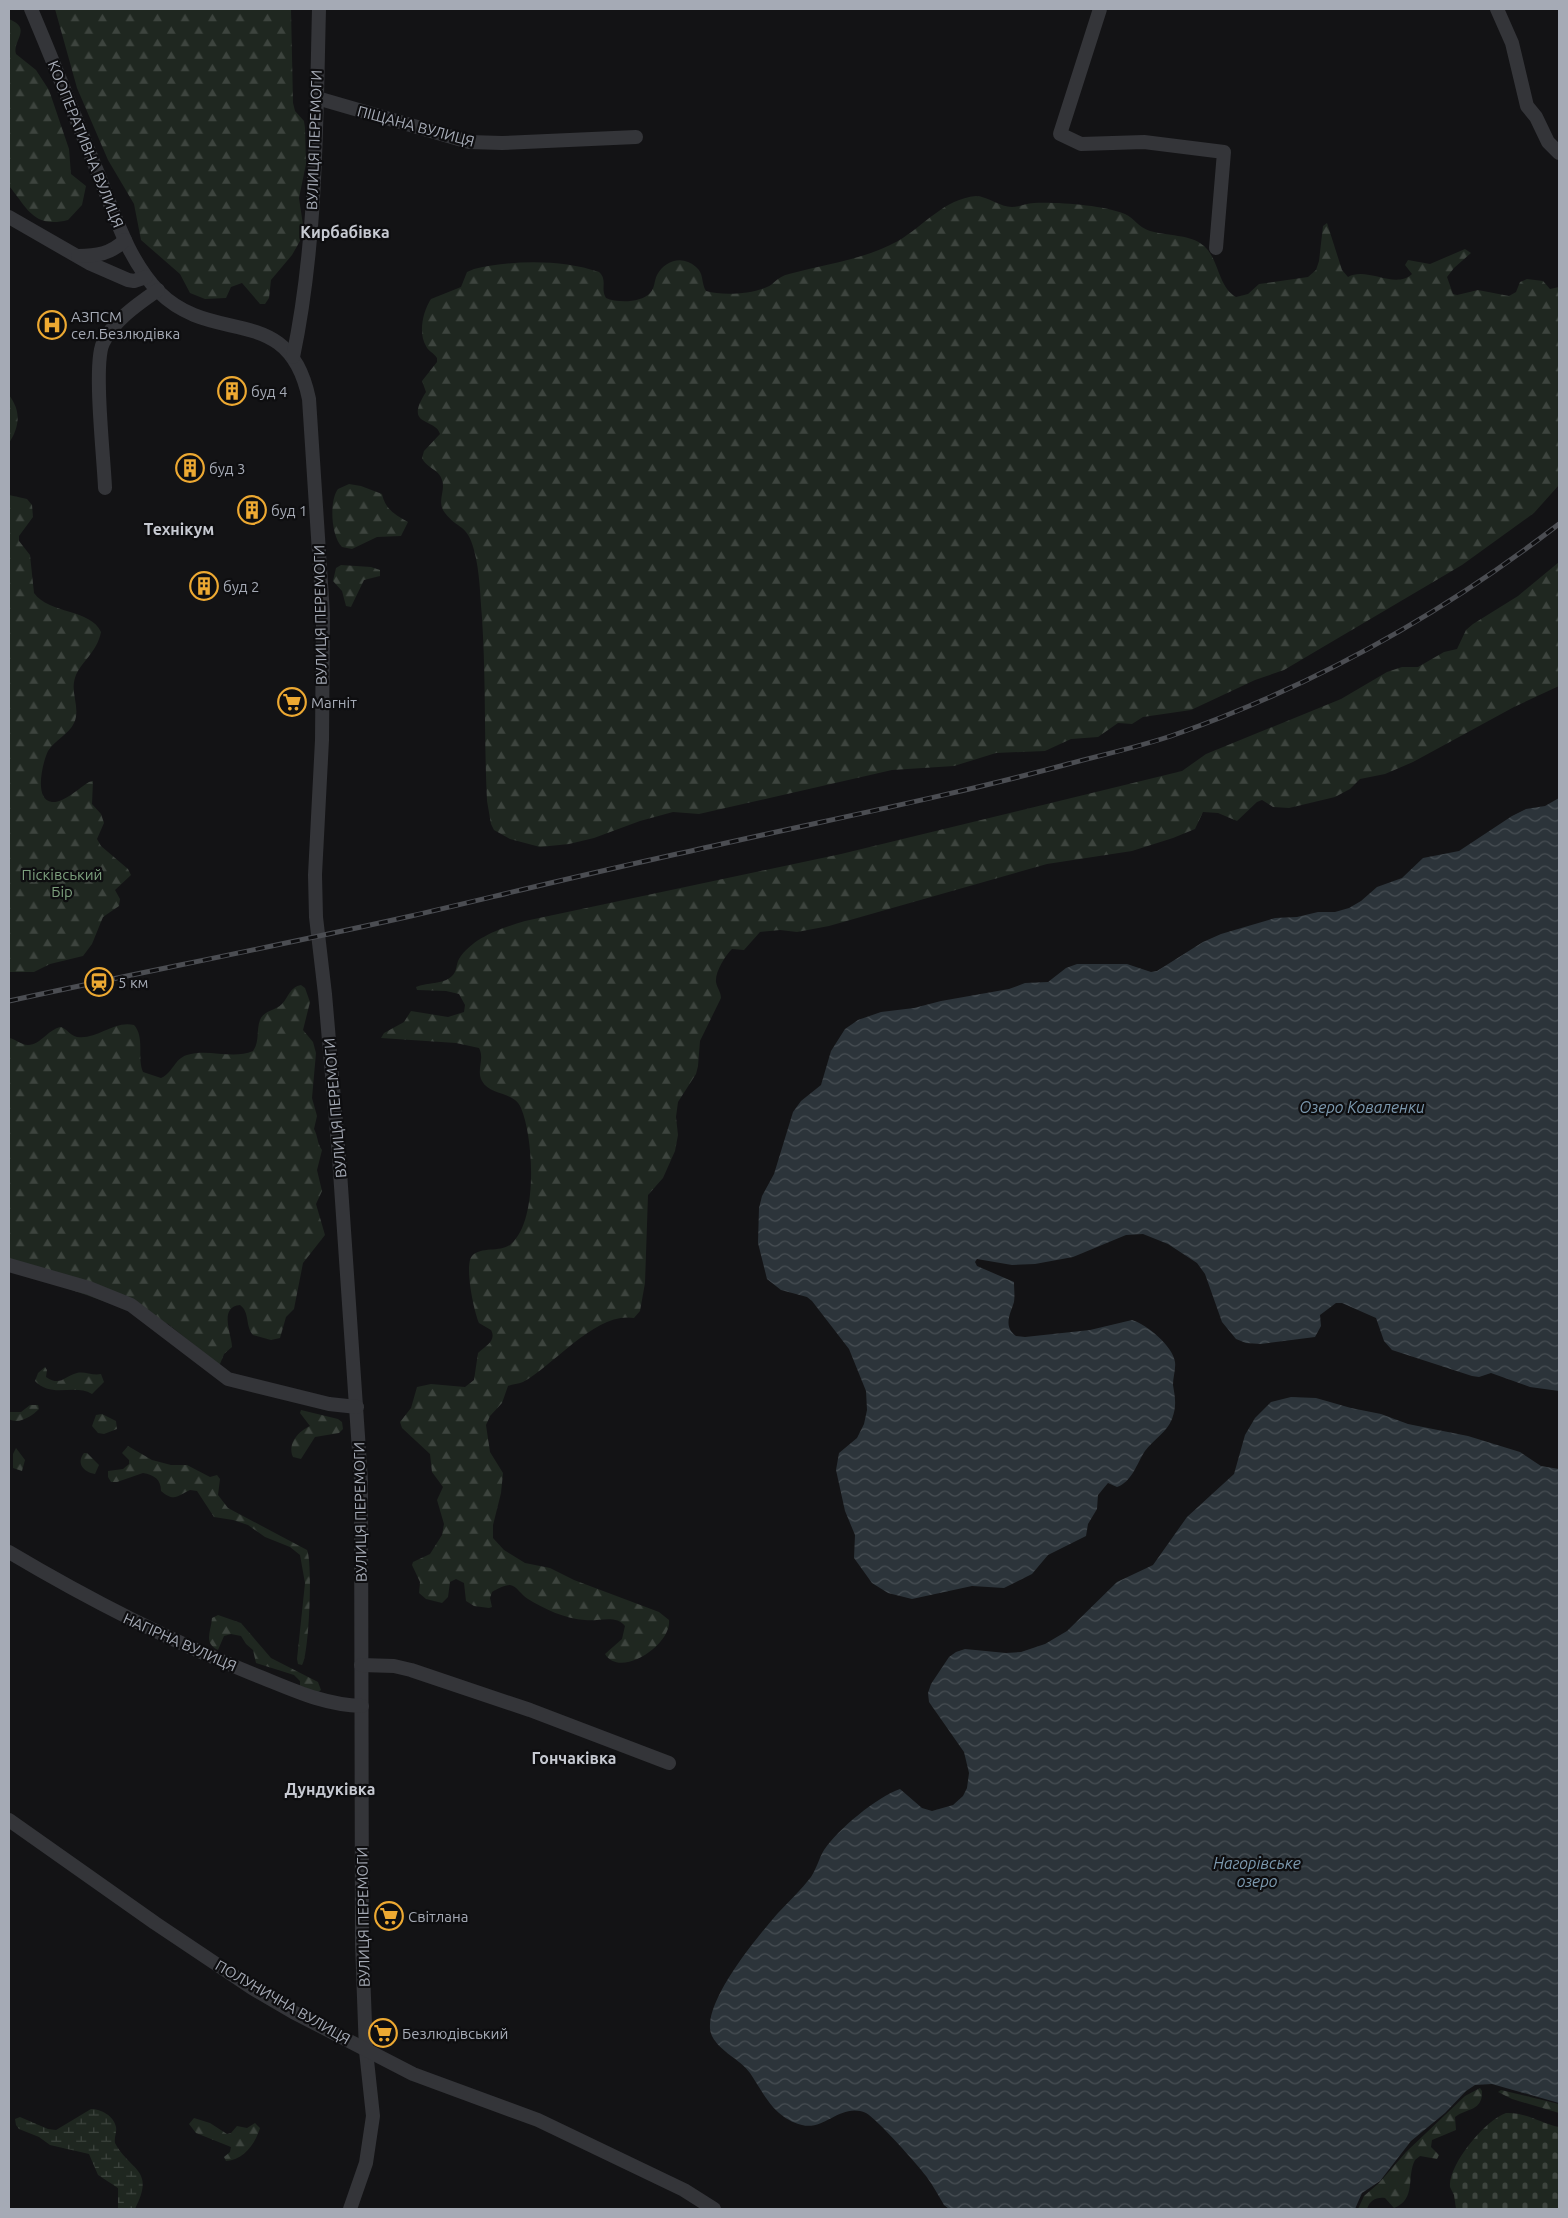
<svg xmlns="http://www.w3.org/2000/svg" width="1568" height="2218" font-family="Ubuntu,sans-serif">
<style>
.forest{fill:url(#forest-firs)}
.wetland{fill:url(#wetland-marsh)}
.cemetery{fill:url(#cemetery-stones)}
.water{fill:url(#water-waves)}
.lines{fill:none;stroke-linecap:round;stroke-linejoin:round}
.minor{stroke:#343539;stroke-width:14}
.rail-casing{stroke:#4b4d52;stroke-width:5}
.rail{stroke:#0e0e10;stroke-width:3;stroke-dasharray:9;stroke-linecap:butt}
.labels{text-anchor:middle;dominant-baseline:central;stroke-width:4.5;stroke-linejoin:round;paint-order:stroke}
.street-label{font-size:15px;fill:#a5aab5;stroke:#0e0e10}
.poi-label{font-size:15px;fill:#a5aab5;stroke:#0e0e10;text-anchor:start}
.park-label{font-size:15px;fill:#7c9f7d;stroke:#0e0e10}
.neighbourhood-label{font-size:16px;font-weight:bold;fill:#c6c9d1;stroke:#0e0e10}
.water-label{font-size:16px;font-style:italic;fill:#7c99af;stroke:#0e0e10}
</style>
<defs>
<pattern id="forest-firs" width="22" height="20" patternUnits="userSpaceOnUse" patternTransform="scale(1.25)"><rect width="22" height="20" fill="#1f2720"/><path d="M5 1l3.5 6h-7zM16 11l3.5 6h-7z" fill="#3d443e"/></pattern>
<pattern id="wetland-marsh" width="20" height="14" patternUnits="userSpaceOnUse" patternTransform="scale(1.25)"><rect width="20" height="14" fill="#1f2720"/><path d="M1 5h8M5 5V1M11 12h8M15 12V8" fill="none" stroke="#3d443e"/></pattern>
<pattern id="cemetery-stones" width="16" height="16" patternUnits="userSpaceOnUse" patternTransform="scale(1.25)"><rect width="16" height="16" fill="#1f2720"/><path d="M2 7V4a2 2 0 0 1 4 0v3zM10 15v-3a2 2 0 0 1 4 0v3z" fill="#3d443e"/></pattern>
<pattern id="water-waves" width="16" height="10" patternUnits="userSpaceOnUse" patternTransform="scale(1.25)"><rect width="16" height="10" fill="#2c343a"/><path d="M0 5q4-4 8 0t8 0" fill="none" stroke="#484f54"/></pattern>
</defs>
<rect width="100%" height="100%" fill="#131315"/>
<!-- forest -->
<g class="forest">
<polygon points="55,9 291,9 293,103 295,111 304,121 305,128 306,164 299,198 303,225 300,241 292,255 271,280 269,298 265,304 260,304 242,283 231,287 226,298 205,299 190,293 180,274 141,240 134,204 108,160 77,88"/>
<path d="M9 19C33 29 12 40 16 54L36 70 49 90 69 149 71 174 86 186 82 205 68 220C33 229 27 207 9 186Z"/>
<path d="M976 196C990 197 1000 207 1012 207 1020 207 1026 203 1034 203 1059 202 1102 205 1125 214 1134 218 1138 227 1150 231 1166 236 1191 234 1204 246 1219 259 1218 287 1236 297L1248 294 1259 284 1308 277 1316 270 1319 261 1323 226 1327 223 1342 270 1348 277C1367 266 1395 290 1412 274L1405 265 1408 260 1430 264 1465 249 1471 253 1454 268 1447 277 1453 294 1457 295 1478 290 1509 296 1516 292 1520 282 1527 279 1543 281 1550 289 1559 287V485L1534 513 1462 565 1284 670 1255 680 1191 710 1143 717 1132 724 1118 723 1098 737 1071 739 1045 751 996 753 954 766 892 770 699 814 673 812 640 821 594 838 569 844 540 847 510 839 494 830 491 824 487 801C484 740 486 679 482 618 480 596 480 572 474 550 467 523 458 530 445 513 436 502 446 491 442 480 439 469 426 468 422 458L424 451 440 434C435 417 403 428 426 392L422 381 437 362V358C434 353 428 351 426 346 418 333 423 311 431 299L461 287 467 272 474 269C512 260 561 259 599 272 608 280 600 289 606 298 617 303 641 303 650 293 655 288 654 281 657 275 665 260 683 255 696 267 704 273 701 283 706 291 723 296 750 294 767 287 775 284 776 277 789 274 826 264 863 260 898 241 925 225 944 199 976 196Z"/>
<path d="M9 395C21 411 20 426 9 443Z"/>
<path d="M349 484 361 486 382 494C385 509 395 515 408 522L401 536 377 537 352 549 342 547C331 536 329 501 338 489Z"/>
<path d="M9 495 27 499 32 505 33 517 19 536V541L30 555 34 593C49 614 91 609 101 632 97 653 80 662 75 678 70 693 81 708 74 723 69 734 55 740 48 751 43 761 33 800 52 802 64 803 79 788 89 782L93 781 92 804 101 814 104 823 97 839 101 846 128 869 131 875 115 890 120 899 119 906 103 917 92 944 83 956 50 964 34 972H9Z"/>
<path d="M1559 562V686L1514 707 1413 762 1385 774 1360 779 1350 789 1335 797 1289 808 1273 807 1262 800 1257 802 1237 821 1218 813 1203 812 1195 829 1173 838 1132 851 1047 864 829 926 797 932 780 930 760 932 744 950 732 949C725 956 715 972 716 982 717 988 721 992 721 998L700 1041 698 1066 696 1074 678 1102 676 1117 678 1135 675 1151 663 1178 648 1195 645 1283 640 1311 634 1318C597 1311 554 1365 523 1382 518 1384 513 1384 508 1386L502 1403 490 1416 486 1425 490 1452 503 1473 501 1493 493 1525V1538L504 1550 525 1563 550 1568 574 1580 659 1612 669 1620C672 1645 620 1679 605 1654L622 1639 625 1626C616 1614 598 1622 585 1620 566 1619 544 1609 528 1599 521 1595 517 1586 510 1585 504 1585 497 1589 492 1592L490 1598 492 1607 489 1608 474 1606 466 1601 464 1583 456 1579 450 1582 448 1597 442 1603 426 1599 419 1593 420 1582 412 1565 413 1562 430 1554 442 1535 444 1524 437 1500 443 1487 432 1472 430 1454 402 1428 400 1422 411 1408 417 1387 431 1384 465 1387 474 1380 478 1353C485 1346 497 1341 491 1330L479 1323C474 1312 464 1265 472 1256 481 1246 501 1253 511 1244 538 1221 534 1139 521 1108 514 1091 490 1096 482 1081 476 1070 485 1059 479 1048L456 1043 381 1038 384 1033 404 1022 411 1011 448 1017 464 1012 465 1005 459 994 446 991 417 990 416 987C427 982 443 985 452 976 457 972 456 964 459 959 473 937 502 928 525 921L841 854 1182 771 1206 754 1341 699 1387 672 1402 667H1418L1444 652 1457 649 1466 630 1473 624 1518 596Z"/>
<polygon points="341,565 371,567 380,570 380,576 364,580 351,607 346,606 342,591 333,581 336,568"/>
<path d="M301 985 305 988 310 1002 303 1030 313 1042 316 1053 312 1098 317 1116 314 1129C318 1136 317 1143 322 1150L317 1170 322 1191 316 1204 325 1235 303 1263 294 1309 286 1317 280 1338 271 1340 253 1335C245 1326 250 1312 240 1305 218 1307 232 1335 232 1347L224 1354 220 1364H218L168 1324 55 1284 9 1261V1038C16 1039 21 1045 28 1045 41 1045 48 1029 61 1027 67 1029 71 1036 77 1037 97 1040 114 1020 134 1025 145 1037 137 1058 143 1072L161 1078C173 1073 174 1059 187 1055 208 1048 232 1060 253 1051 260 1041 256 1031 260 1020 264 1010 275 1011 282 1004 289 996 290 987 301 985Z"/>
<path d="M45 1367 47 1370 46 1377C61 1387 64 1376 77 1373 84 1371 93 1376 101 1374L104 1382 92 1394C74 1383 52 1399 35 1381L38 1373Z"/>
<path d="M30 1405H38L39 1409C32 1416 19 1425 9 1419V1412H21Z"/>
<path d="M301 1410 338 1419 342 1422 343 1429 339 1433 315 1437 301 1459 293 1457C287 1443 299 1431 310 1426L300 1413Z"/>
<polygon points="102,1414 116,1421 117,1429 104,1434 98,1433 92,1426 96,1415"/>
<path d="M128 1446 152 1460 171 1465H187L210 1477 217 1475 220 1479 218 1495 228 1508 307 1550C313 1562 309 1656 302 1665L298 1664 297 1659 305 1583 300 1555 290 1547 265 1537 248 1525 233 1520 214 1517 197 1491 190 1490C178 1495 175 1503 161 1491 161 1479 154 1475 143 1473L117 1482H111L108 1477V1471L123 1469 129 1464V1460L122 1453Z"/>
<polygon points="16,1448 25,1460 22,1471 13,1468 13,1454"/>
<path d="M87 1453 99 1465 95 1474C83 1472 76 1463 84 1453Z"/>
<path d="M218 1615 241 1623 271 1658 318 1682 321 1690 317 1693 300 1687V1681L294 1675 256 1663 253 1650 246 1644 241 1636 231 1634 224 1636 218 1650C203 1643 211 1632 212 1618Z"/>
<path d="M1480 2088 1482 2091C1483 2111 1467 2108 1455 2117L1456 2130 1432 2140 1431 2147 1439 2155 1437 2159 1420 2156 1415 2160C1406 2177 1417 2199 1394 2208L1385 2198C1376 2197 1370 2200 1367 2209H1358L1364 2196 1379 2183 1406 2152 1465 2096Z"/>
<polygon points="1501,2090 1559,2104 1559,2113 1512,2099 1498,2092"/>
<path d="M194 2118 210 2123 227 2134 231 2133 237 2126 247 2128 255 2123 260 2128C255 2144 244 2160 226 2161L224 2157 230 2152 231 2147 196 2133 189 2124Z"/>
</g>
<!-- wetland -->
<path class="wetland" d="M91 2109C101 2109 114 2116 116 2127 117 2132 114 2137 115 2143 130 2171 156 2169 135 2209H118V2188L98 2175 89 2154 50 2145 39 2137 19 2129 16 2125 15 2119 20 2117 48 2129 56 2130Z"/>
<!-- cemetery -->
<path class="cemetery" d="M1506 2113C1526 2112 1540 2123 1559 2127V2209H1456L1454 2195 1450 2187C1448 2165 1485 2120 1506 2113Z"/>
<!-- water -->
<g class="water">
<path d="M1559 798V1391L1530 1387 1491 1373 1479 1377 1472 1376 1392 1350 1384 1341 1376 1318 1342 1303H1336L1320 1315 1321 1326 1315 1337 1261 1344 1246 1343 1236 1339 1222 1322 1205 1274 1197 1263 1168 1244 1143 1234 1126 1235 1073 1257 1035 1264 1012 1265 977 1259 975 1262 977 1266 1014 1282C1014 1288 1015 1296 1014 1302 1010 1315 1003 1326 1016 1336L1025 1337 1090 1330 1132 1320C1146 1324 1173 1346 1175 1362 1176 1369 1173 1377 1173 1385 1175 1397 1177 1406 1172 1419 1167 1432 1153 1440 1145 1451 1137 1463 1132 1482 1117 1487L1108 1483 1098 1495 1097 1509 1088 1524 1086 1536 1048 1555 1032 1574 1004 1588 972 1586 912 1599 888 1593 872 1583 854 1558 855 1535 845 1511 836 1470 839 1453 857 1438 864 1424 867 1410 866 1391 849 1349 812 1301 807 1297 781 1290 767 1279 758 1243 759 1208 762 1196 774 1174 793 1112 801 1101 821 1085 831 1051 845 1029 858 1020 881 1012 914 1008 941 1001 1009 989 1025 983 1048 982 1066 968 1077 964H1127L1151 972 1157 971 1203 942 1221 934 1275 918 1297 917 1318 912H1335L1349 908 1361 901 1377 887 1402 878 1423 858 1459 851 1512 816 1526 809 1545 806Z"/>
<path d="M1291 1397 1316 1398 1351 1408 1381 1414 1408 1424 1468 1436 1520 1452 1541 1466 1559 1469V2103L1492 2084 1475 2085 1466 2091 1445 2113 1411 2141 1380 2181 1362 2193 1355 2209H949L944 2205C938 2195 933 2185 926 2176 917 2164 877 2119 866 2113 841 2102 825 2131 802 2125 774 2118 764 2094 750 2073 740 2059 720 2052 712 2036 698 2007 759 1935 778 1913 789 1901 801 1890 811 1877 817 1868 819 1858 824 1850 838 1829 877 1797 900 1789L922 1808 932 1811 953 1805 963 1796 967 1788 969 1773 964 1752 929 1702 928 1693 931 1684 949 1657 956 1652 965 1649 1006 1653 1021 1652 1045 1644 1067 1631 1117 1582 1153 1565 1187 1517 1234 1474 1245 1435 1255 1418 1271 1402Z"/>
</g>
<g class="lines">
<!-- minor -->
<g class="minor">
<path d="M31 9C54 63 75 117 97 171 114 212 127 259 159 292 214 347 289 301 309 399L323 614 322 740 315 875 316 917 325 994 339 1157 361 1480 362 1944 366 2051 373 2116 366 2163 350 2209"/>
<polyline points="1100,9 1060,134 1081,144 1144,142 1224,152 1216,248"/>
<polyline points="1497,9 1512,43 1527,106 1536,117 1548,142 1559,153"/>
<polyline points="317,98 469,142 502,143 636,137"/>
<polyline points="9,217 89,263 128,280 134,281 146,277"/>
<path d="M78 256C96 256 111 254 125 240"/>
<path d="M293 357C317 243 316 125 319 9"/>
<path d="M105 488C104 459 93 364 103 343 113 321 138 304 158 290"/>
<polyline points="9,1265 89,1288 131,1305 228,1379 329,1404 357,1407"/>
<path d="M9 1552C88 1599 168 1640 253 1674 289 1688 322 1705 362 1706"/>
<polyline points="361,1665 394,1666 411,1670 530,1710 669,1763"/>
<polyline points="9,1820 155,1923 252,1988 293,2012 413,2074 538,2120 684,2190 714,2209"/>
</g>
<defs>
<path id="rail" d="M9 1001C143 972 277 946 411 916 505 894 598 871 691 851 817 822 943 798 1068 764 1102 755 1138 747 1171 736 1312 687 1441 615 1559 524"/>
</defs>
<!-- rail casing -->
<use href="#rail" class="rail-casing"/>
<!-- rail -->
<use href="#rail" class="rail"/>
</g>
<!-- icons -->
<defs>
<symbol id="hospital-ring" viewBox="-11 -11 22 22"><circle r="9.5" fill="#0e0e10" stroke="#eda932" stroke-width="1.5"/><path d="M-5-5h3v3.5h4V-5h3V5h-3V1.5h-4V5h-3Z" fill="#eda932"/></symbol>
<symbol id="building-ring" viewBox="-11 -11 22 22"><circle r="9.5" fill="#0e0e10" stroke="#eda932" stroke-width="1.5"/><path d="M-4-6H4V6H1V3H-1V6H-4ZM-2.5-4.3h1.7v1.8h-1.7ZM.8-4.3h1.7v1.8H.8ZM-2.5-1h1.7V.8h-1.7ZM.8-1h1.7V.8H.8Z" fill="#eda932"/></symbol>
<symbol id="supermarket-ring" viewBox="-11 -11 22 22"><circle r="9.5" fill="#0e0e10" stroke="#eda932" stroke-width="1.5"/><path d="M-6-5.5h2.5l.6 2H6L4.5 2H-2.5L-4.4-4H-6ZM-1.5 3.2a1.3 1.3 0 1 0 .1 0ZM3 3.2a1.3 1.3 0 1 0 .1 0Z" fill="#eda932"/></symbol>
<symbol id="station-ring" viewBox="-11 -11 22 22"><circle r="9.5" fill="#0e0e10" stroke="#eda932" stroke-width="1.5"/><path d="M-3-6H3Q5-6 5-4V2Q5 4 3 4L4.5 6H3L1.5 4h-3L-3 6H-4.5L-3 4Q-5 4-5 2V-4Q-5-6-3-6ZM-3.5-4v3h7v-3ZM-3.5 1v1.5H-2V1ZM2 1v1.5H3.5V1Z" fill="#eda932"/></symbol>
</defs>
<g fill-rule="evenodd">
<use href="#hospital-ring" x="36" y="309" width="32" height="32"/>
<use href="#building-ring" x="216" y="375" width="32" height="32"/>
<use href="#building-ring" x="174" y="452" width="32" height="32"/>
<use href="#building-ring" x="236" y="494" width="32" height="32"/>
<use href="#building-ring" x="188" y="570" width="32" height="32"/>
<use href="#supermarket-ring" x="276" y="686" width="32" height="32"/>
<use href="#station-ring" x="83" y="966" width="32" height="32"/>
<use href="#supermarket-ring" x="373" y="1900" width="32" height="32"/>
<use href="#supermarket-ring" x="367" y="2017" width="32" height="32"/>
</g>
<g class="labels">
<!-- street labels -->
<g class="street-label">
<text transform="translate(416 126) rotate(15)">ПІЩАНА ВУЛИЦЯ</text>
<text transform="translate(314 140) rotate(-88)">ВУЛИЦЯ ПЕРЕМОГИ</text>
<text transform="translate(86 144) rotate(68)">КООПЕРАТИВНА ВУЛИЦЯ</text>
<text transform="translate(320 615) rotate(-91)">ВУЛИЦЯ ПЕРЕМОГИ</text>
<text transform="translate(335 1108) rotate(-95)">ВУЛИЦЯ ПЕРЕМОГИ</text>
<text transform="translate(360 1512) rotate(-91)">ВУЛИЦЯ ПЕРЕМОГИ</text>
<text transform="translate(180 1642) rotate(24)">НАГІРНА ВУЛИЦЯ</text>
<text transform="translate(363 1917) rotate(-91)">ВУЛИЦЯ ПЕРЕМОГИ</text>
<text transform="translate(283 2002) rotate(30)">ПОЛУНИЧНА ВУЛИЦЯ</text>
</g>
<!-- poi labels -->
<g class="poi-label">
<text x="71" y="316">АЗПСМ<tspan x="71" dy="17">сел.Безлюдівка</tspan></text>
<text x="251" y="391">буд 4</text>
<text x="209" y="468">буд 3</text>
<text x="271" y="510">буд 1</text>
<text x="223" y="586">буд 2</text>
<text x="311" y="702">Магніт</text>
<text x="118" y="982">5 км</text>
<text x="408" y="1916">Світлана</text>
<text x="402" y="2033">Безлюдівський</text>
</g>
<!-- park labels -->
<g class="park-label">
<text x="62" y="874">Пісківський<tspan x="62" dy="17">Бір</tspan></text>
</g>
<!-- neighbourhood labels -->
<g class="neighbourhood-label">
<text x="345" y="232">Кирбабівка</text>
<text x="179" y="529">Технікум</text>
<text x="574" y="1758">Гончаківка</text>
<text x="330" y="1789">Дундуківка</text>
</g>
<!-- water labels -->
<g class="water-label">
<text x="1362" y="1107">Озеро Коваленки</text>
<text x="1257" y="1863">Нагорівське<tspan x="1257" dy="18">озеро</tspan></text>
</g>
</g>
<!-- border -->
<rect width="1568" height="2218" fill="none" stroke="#a5aab5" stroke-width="20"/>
</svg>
